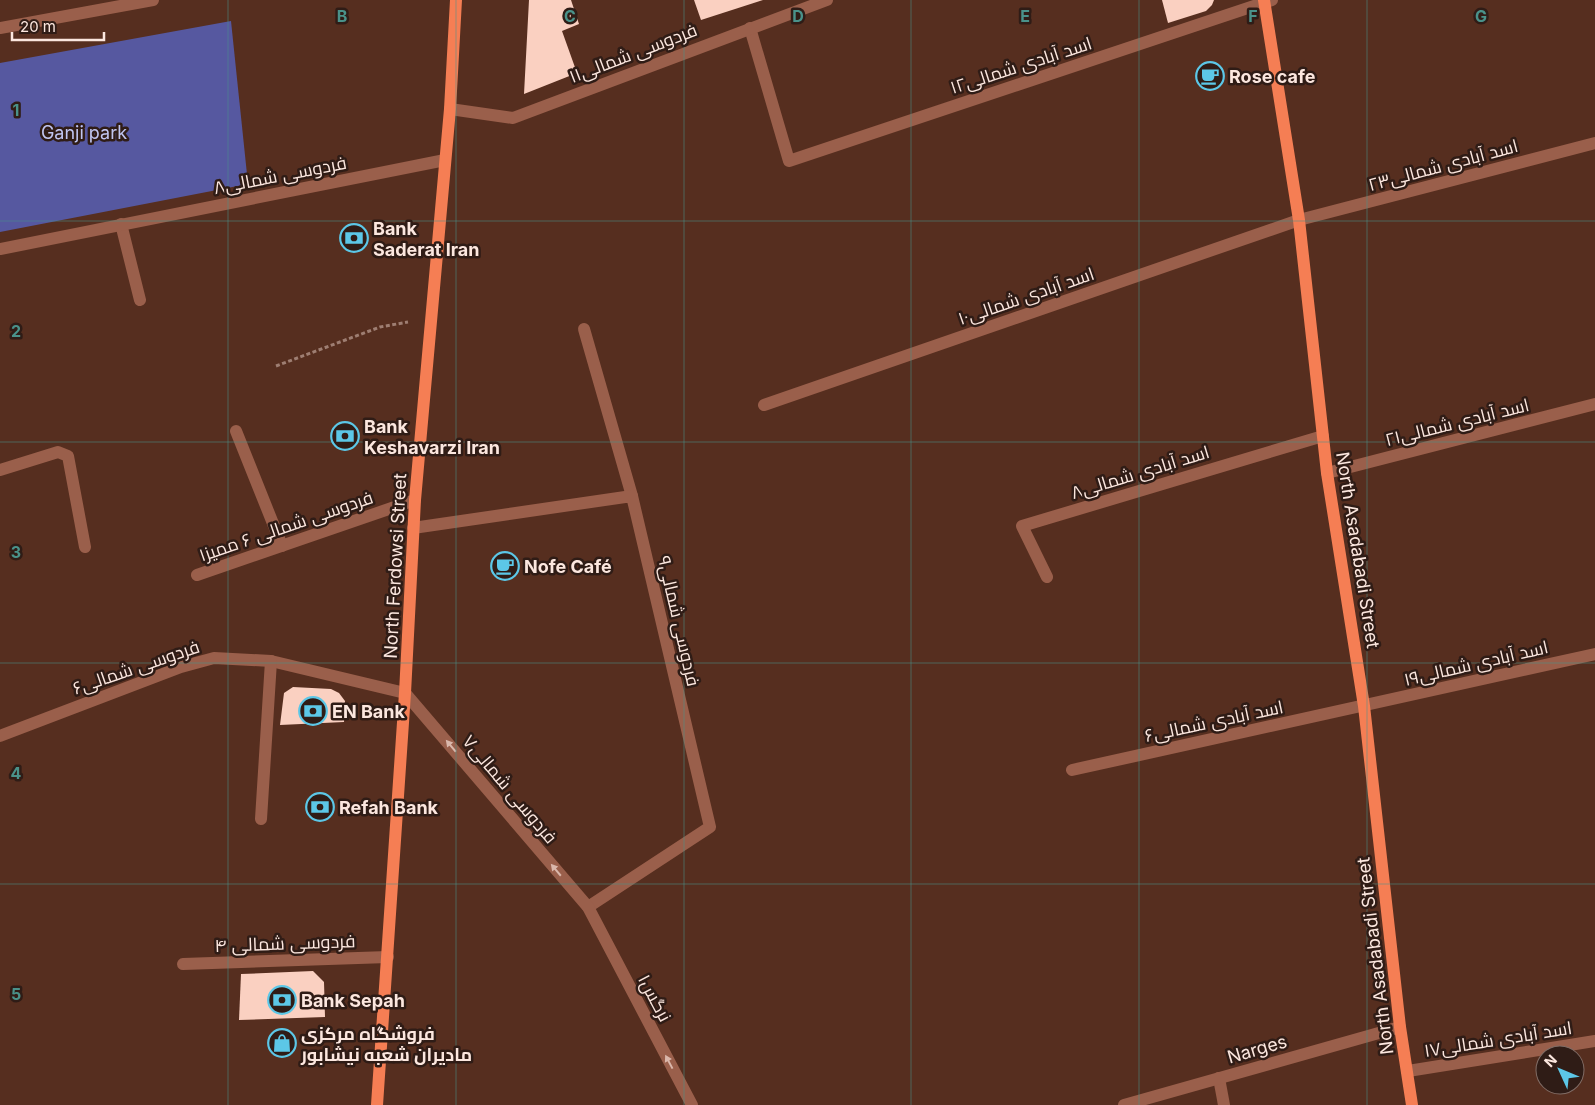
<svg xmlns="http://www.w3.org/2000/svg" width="1595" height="1105" font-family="Inter,Cairo,sans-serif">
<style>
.green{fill:#5658a0}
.building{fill:#fad0c1}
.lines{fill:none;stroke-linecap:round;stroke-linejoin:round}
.path{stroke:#9e7e72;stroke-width:3;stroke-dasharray:4 2.5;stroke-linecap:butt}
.minor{stroke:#9a5f4b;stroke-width:12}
.major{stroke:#f57e54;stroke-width:12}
.oneway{fill:#dab7ab}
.grid{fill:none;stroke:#4a928a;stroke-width:1;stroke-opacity:0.55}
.labels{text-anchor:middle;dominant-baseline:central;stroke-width:5;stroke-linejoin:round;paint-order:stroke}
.street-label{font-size:18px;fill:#fce7df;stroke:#2f1c16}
.poi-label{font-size:18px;font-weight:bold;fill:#fce7df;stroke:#2f1c16;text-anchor:start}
.park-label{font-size:18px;fill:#c0c5f1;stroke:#2f1c16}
.grid-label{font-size:16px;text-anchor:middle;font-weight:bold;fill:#4a928a;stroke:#2f1c16;stroke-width:5;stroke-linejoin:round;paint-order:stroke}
</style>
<rect width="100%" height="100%" fill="#562e1f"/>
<!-- green -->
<polygon class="green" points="231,21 248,184 0,232 0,63"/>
<!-- building -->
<g class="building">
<polygon points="529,0 571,0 579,24 562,31 577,73 524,94"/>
<polygon points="694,0 763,0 701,20"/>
<polygon points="1162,0 1214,0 1212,5 1206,11 1168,23"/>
<polygon points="293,687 331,689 339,693 345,701 344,722 280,725 284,693"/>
<polygon points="313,971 324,982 325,1017 239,1020 241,974"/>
</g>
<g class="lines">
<!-- path -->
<polyline class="path" points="276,366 380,327 408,322"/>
<!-- minor -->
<g class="minor">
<polyline points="0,28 153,0"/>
<polyline points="750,28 789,161 1272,0"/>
<polyline points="450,109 513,118 827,0"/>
<polyline points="121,224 140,300"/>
<polyline points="0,249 445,160"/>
<polyline points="584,329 632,496"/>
<polyline points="764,405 1299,220 1595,143"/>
<polyline points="236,431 282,546"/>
<polyline points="0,470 58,452 68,456 85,547"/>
<polyline points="1327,473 1595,404"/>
<polyline points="413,528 632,496 710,827 588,907"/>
<polyline points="197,575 415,500"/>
<polyline points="1047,577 1022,526 1323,436"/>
<polyline points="0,736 181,667 214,658 271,661 405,693 588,907 692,1105"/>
<polyline points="1072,770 1595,654"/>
<polyline points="261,819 271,661"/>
<polyline points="183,964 388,957"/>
<polyline points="1408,1071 1595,1041"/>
<polyline points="1219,1078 1224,1105"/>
<polyline points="1124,1105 1400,1027"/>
</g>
<!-- major -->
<g class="major">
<polyline points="1264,0 1299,220 1327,473 1364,706 1400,1027 1412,1105"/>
<polyline points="377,1105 405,693 415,500 450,109 456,0"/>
</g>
</g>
<!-- one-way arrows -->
<defs><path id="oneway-solid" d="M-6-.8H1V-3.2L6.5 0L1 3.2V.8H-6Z" transform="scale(1.25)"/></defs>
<g class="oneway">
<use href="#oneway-solid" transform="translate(451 746) rotate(-130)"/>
<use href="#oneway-solid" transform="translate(556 870) rotate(-130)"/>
<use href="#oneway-solid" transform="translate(669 1062) rotate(-118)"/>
</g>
<!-- grid -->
<path class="grid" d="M228 0V1105M456 0V1105M684 0V1105M911 0V1105M1139 0V1105M1367 0V1105M0 221H1595M0 442H1595M0 663H1595M0 884H1595"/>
<!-- icons -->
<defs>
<symbol id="cafe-ring" viewBox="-11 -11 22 22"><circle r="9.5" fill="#2f1c16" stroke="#5cc7e7" stroke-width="1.5"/><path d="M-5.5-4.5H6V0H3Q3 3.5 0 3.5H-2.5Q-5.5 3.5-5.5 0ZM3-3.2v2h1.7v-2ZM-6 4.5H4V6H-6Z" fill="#5cc7e7"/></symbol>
<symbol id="bank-ring" viewBox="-11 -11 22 22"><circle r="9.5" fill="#2f1c16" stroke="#5cc7e7" stroke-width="1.5"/><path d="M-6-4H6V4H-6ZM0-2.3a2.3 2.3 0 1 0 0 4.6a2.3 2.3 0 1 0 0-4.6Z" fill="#5cc7e7"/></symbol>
<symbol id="shop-ring" viewBox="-11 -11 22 22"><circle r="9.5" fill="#2f1c16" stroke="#5cc7e7" stroke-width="1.5"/><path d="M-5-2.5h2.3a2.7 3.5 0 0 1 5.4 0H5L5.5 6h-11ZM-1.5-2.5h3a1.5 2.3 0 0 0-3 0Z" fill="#5cc7e7"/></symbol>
</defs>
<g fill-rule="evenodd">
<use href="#cafe-ring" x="1194" y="60" width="32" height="32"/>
<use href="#bank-ring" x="338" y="222" width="32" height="32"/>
<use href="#bank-ring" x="329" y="420" width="32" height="32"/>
<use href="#cafe-ring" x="489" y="550" width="32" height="32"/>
<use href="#bank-ring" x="297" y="695" width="32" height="32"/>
<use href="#bank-ring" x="304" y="791" width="32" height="32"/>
<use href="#bank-ring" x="266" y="984" width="32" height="32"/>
<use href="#shop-ring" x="266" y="1027" width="32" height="32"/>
</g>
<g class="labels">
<!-- street labels -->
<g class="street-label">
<text transform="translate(633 53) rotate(-21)">فردوسی شمالی۱۱</text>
<text transform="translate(1021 65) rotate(-18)">اسد آبادی شمالی۱۲</text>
<text transform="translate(1443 165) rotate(-15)">اسد آبادی شمالی۲۳</text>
<text transform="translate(280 175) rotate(-11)">فردوسی شمالی۸</text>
<text transform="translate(1026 296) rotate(-19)">اسد آبادی شمالی۱۰</text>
<text transform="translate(1457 422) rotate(-14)">اسد آبادی شمالی۲۱</text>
<text transform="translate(1140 472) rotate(-17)">اسد آبادی شمالی۸</text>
<text transform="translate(286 526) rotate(-19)">فردوسی شمالی ۶ ممیز۱</text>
<text transform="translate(1358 550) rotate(81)">North Asadabadi Street</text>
<text transform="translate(395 566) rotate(-87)">North Ferdowsi Street</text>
<text transform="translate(679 621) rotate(77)">فردوسی شمالی۹</text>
<text transform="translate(1476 663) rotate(-13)">اسد آبادی شمالی۱۹</text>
<text transform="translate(136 667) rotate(-19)">فردوسی شمالی۶</text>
<text transform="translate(1214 721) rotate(-12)">اسد آبادی شمالی۶</text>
<text transform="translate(510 789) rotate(50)">فردوسی شمالی۷</text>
<text transform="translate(285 943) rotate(-2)">فردوسی شمالی ۴</text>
<text transform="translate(1375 956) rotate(-97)">North Asadabadi Street</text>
<text transform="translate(655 998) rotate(62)">نرگس۱</text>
<text transform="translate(1498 1039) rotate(-9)">اسد آبادی شمالی۱۷</text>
<text transform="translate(1257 1049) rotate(-16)">Narges</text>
</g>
<!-- poi labels -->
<g class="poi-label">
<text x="1229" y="76">Rose cafe</text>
<text x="373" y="228">Bank<tspan x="373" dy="21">Saderat Iran</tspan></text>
<text x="364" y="426">Bank<tspan x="364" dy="21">Keshavarzi Iran</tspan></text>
<text x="524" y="566">Nofe Café</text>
<text x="332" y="711">EN Bank</text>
<text x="339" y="807">Refah Bank</text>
<text x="301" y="1000">Bank Sepah</text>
<text x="301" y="1033">فروشگاه مرکزی<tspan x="301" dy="21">مادیران شعبه نیشابور</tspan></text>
</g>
<!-- park labels -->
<g class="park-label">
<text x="84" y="132">Ganji park</text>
</g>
</g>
<g class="grid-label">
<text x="342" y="22">B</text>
<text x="570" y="22">C</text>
<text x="798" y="22">D</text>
<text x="1025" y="22">E</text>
<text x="1253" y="22">F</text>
<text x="1481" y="22">G</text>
<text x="16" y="116">1</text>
<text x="16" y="337">2</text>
<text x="16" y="558">3</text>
<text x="16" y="779">4</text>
<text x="16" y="1000">5</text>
</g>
<!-- north arrow -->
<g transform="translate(1560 1070) rotate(314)"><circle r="24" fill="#2f1c16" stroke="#816d66"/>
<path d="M0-4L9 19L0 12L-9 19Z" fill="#5cc7e7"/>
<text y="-8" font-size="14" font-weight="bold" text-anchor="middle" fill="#fce7df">N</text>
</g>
<!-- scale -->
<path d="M12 32v8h92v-8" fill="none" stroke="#fce7df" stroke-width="2.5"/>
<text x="20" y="32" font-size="15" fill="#fce7df" stroke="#2f1c16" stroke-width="4" paint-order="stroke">20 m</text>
</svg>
